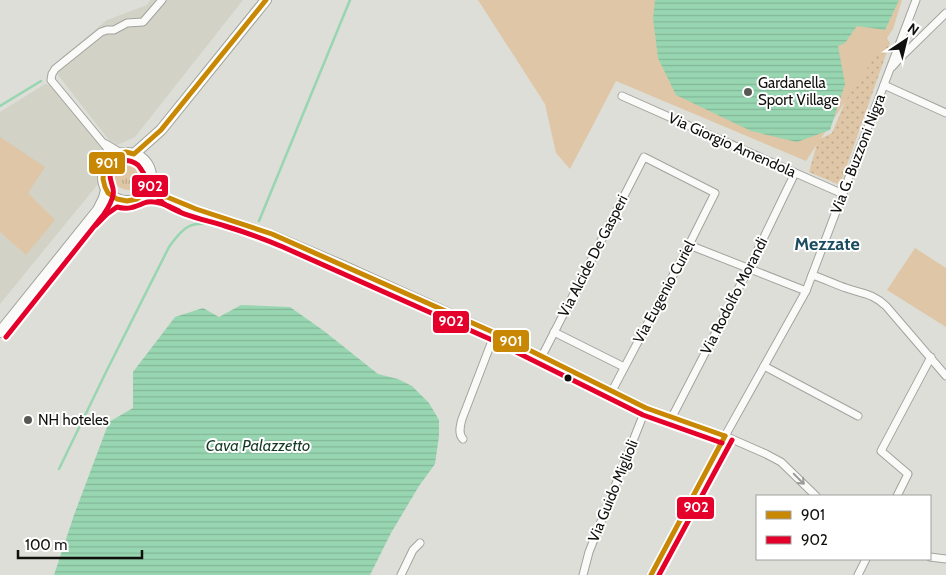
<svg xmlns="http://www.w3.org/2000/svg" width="946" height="575" font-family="Cabin,sans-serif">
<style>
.built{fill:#d2d3c6}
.grass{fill:url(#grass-tufts)}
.park{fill:url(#park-dots)}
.pitch{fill:#dfc6a6}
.water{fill:url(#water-rules)}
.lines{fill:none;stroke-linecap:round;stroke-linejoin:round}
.stream{stroke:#98d6b1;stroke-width:2.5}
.street-casing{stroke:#a3a39e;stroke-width:9}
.secondary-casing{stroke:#a3a39e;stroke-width:12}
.street{stroke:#fafaf9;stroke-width:7}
.secondary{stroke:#fafaf9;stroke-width:10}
.bus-1-casing{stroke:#fff;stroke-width:9}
.bus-2-casing{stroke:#fff;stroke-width:9}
.bus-1{stroke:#c98803;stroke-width:5}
.bus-2{stroke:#e4002b;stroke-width:5}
.oneway{stroke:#9c9d9b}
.poi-dot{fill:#585954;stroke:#fff;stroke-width:2}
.bus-dot{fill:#10110d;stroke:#fff;stroke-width:2}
.labels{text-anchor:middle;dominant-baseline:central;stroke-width:4;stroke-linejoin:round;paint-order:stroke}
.poi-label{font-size:15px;fill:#10110d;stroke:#fff;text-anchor:start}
.street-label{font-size:15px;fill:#10110d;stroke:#fff}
.water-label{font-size:16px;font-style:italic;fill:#153b27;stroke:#fff}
.quarter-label{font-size:18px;font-weight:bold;fill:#1c4d5f;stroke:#fff}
.line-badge{stroke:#fff;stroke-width:2}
.badge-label{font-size:14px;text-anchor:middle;font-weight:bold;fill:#fff}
</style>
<defs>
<pattern id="grass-tufts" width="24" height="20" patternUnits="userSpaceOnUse" patternTransform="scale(1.25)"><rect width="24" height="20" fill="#dfc6a6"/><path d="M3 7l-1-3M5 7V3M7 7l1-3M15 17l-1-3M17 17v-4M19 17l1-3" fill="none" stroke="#bea98e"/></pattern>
<pattern id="park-dots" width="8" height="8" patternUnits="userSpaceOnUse" patternTransform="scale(1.25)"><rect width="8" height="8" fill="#dfc6a6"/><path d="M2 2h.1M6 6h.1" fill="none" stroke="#bea98e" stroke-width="1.8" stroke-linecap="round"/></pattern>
<pattern id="water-rules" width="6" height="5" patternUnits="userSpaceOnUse" patternTransform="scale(1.25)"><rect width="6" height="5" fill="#98d6b1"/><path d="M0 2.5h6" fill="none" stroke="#82b797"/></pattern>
</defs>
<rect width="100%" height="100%" fill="#ddded7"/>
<!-- built -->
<g class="built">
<polygon points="150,0 243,0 135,137 117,145 109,140 58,75 60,59 107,20 147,5"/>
<polygon points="45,84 50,85 103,147 104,158 97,173 98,184 0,304 0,112"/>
</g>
<!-- grass -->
<circle class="grass" cx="128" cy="175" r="15"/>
<!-- park -->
<polygon class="park" points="882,31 890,43 840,185 809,172 818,140 832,133 850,90"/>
<!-- pitch -->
<g class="pitch">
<polygon points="478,0 902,0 893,29 806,161 616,81 570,169 556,153 545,104"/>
<polygon points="0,137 45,167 28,193 55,220 26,255 0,232"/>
<polygon points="915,248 946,268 946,327 887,290"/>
</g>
<!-- water -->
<g class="water">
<polygon points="655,0 899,0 885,30 857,26 845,43 838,46 845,84 830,130 797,142 751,131 676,95 658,58 653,18"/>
<polygon points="241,305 290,307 324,331 378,374 398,379 412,386 429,403 439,420 439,436 435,464 419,486 391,533 370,575 54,575 74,515 109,422 133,408 133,372 175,317 203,308 219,317"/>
</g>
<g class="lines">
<!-- stream -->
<g class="stream">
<polyline points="0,106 41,81"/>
<polyline points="259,221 350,0"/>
<path d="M59 469 107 370 169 247C186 223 191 222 219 225"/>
</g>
<defs>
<g id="street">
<polyline points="892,67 900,58 946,13"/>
<polyline points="884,85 946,113"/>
<polyline points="622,96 843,194"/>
<polyline points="106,144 121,153"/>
<polyline points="108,161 108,149 51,80 52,74 55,69 101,32 107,30 114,30 127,23 143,22 162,0"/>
<polyline points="151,173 167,197"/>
<polyline points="143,195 167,197 196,209 272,234 342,264 495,333 646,408 725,436 766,454 781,462 816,496"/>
<polyline points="689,245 806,291"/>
<path d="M812 275C824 279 835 284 846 288 863 294 872 293 886 306L946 376"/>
<polyline points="554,332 624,367"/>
<polyline points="542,356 644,157 715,193 689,245 612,391"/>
<polyline points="764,366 858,416"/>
<polyline points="672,417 749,268 795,173"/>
<path d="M463 439C458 434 460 426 462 419L495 333"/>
<polyline points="897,496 908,474 881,451 931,357"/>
<polyline points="930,557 946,559"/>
<polyline points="401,575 413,550 420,543"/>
<polyline points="583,575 589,552 646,408"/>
<polyline points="651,575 725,436 806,291 916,0"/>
<polyline points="858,575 866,559"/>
</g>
<g id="secondary">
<circle cx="127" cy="177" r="24"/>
<polyline points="134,154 161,130 266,0"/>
<polyline points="0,332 98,210 104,198 106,190"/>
</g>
</defs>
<!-- street casing -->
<use href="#street" class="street-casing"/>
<!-- secondary casing -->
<use href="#secondary" class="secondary-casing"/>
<!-- street -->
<use href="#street" class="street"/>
<!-- secondary -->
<use href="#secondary" class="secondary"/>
<defs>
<g id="bus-1">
<polyline points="266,0 161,130 134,154 126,152 117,154 108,161 104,168 103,179 105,187 108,193 117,199 127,201 137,199 143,195 167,197 196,209 272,234 495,333 646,408 725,436"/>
<polyline points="651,575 725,436"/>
</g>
<g id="bus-2">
<path d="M96 225 107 214 117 207C128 210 135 207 144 203 155 199 169 206 179 211"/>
<path d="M6 337 104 214C108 208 112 202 113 195 115 188 110 183 110 175 111 160 127 157 138 165 148 177 151 193 163 203 179 215 206 220 225 226 245 232 264 239 283 247L492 340 643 415 722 443"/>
<polyline points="659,575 732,440"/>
</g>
</defs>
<!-- bus-1 casing -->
<use href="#bus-1" class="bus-1-casing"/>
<!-- bus-2 casing -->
<use href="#bus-2" class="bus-2-casing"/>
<!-- bus-1 -->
<use href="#bus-1" class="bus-1"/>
<!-- bus-2 -->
<use href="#bus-2" class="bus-2"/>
</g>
<!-- one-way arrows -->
<defs><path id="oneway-shaft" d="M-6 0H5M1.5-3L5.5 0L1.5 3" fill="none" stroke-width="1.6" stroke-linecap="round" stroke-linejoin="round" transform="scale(1.25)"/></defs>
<use class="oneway" href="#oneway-shaft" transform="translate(799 479) rotate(45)"/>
<!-- markers -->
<g class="poi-dot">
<circle cx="748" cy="92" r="5"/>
<circle cx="28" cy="420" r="5"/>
</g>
<circle class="bus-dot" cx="568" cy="378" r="4.5"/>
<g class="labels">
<!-- poi labels -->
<g class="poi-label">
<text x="758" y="83">Gardanella<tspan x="758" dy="17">Sport Village</tspan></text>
<text x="38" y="420">NH hoteles</text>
</g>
<!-- street labels -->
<g class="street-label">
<text transform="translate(732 145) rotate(24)">Via Giorgio Amendola</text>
<text transform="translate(858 154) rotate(-69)">Via G. Buzzoni Nigra</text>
<text transform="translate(593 256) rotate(-63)">Via Alcide De Gasperi</text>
<text transform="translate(664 292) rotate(-62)">Via Eugenio Curiel</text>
<text transform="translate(734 296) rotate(-63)">Via Rodolfo Morandi</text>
<text transform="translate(613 491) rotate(-68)">Via Guido Miglioli</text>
</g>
<!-- water labels -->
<g class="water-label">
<text x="258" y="445">Cava Palazzetto</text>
</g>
<!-- quarter labels -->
<g class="quarter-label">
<text x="827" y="244">Mezzate</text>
</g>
</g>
<g class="line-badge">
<rect x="88" y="151" width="38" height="24" rx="5" fill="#c98803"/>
<rect x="131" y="174" width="38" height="24" rx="5" fill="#e4002b"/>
<rect x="432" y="310" width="38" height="24" rx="5" fill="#e4002b"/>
<rect x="492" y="329" width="38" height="24" rx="5" fill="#c98803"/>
<rect x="676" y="496" width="39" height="24" rx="5" fill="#e4002b"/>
</g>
<g class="badge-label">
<text x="107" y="168">901</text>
<text x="150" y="191">902</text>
<text x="451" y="326">902</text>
<text x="511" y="346">901</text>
<text x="696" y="512">902</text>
</g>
<!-- legend -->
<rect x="756" y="495" width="175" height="65" fill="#ffffff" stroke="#9fa09e"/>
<rect x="766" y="511" width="25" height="8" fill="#c98803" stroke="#9fa09e"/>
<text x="801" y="520" font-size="15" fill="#10110d">901</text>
<rect x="766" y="536" width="25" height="8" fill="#e4002b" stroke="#9fa09e"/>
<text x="801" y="545" font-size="15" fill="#10110d">902</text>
<!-- north arrow -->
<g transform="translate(906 40) rotate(35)" stroke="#ffffff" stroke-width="4" paint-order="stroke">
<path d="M0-4L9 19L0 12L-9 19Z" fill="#10110d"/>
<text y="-8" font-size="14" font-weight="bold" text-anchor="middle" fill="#10110d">N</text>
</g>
<!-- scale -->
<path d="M18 550v8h124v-8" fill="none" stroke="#10110d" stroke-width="2.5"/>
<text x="25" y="550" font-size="15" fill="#10110d" stroke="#ffffff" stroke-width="4" paint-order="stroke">100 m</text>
</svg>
